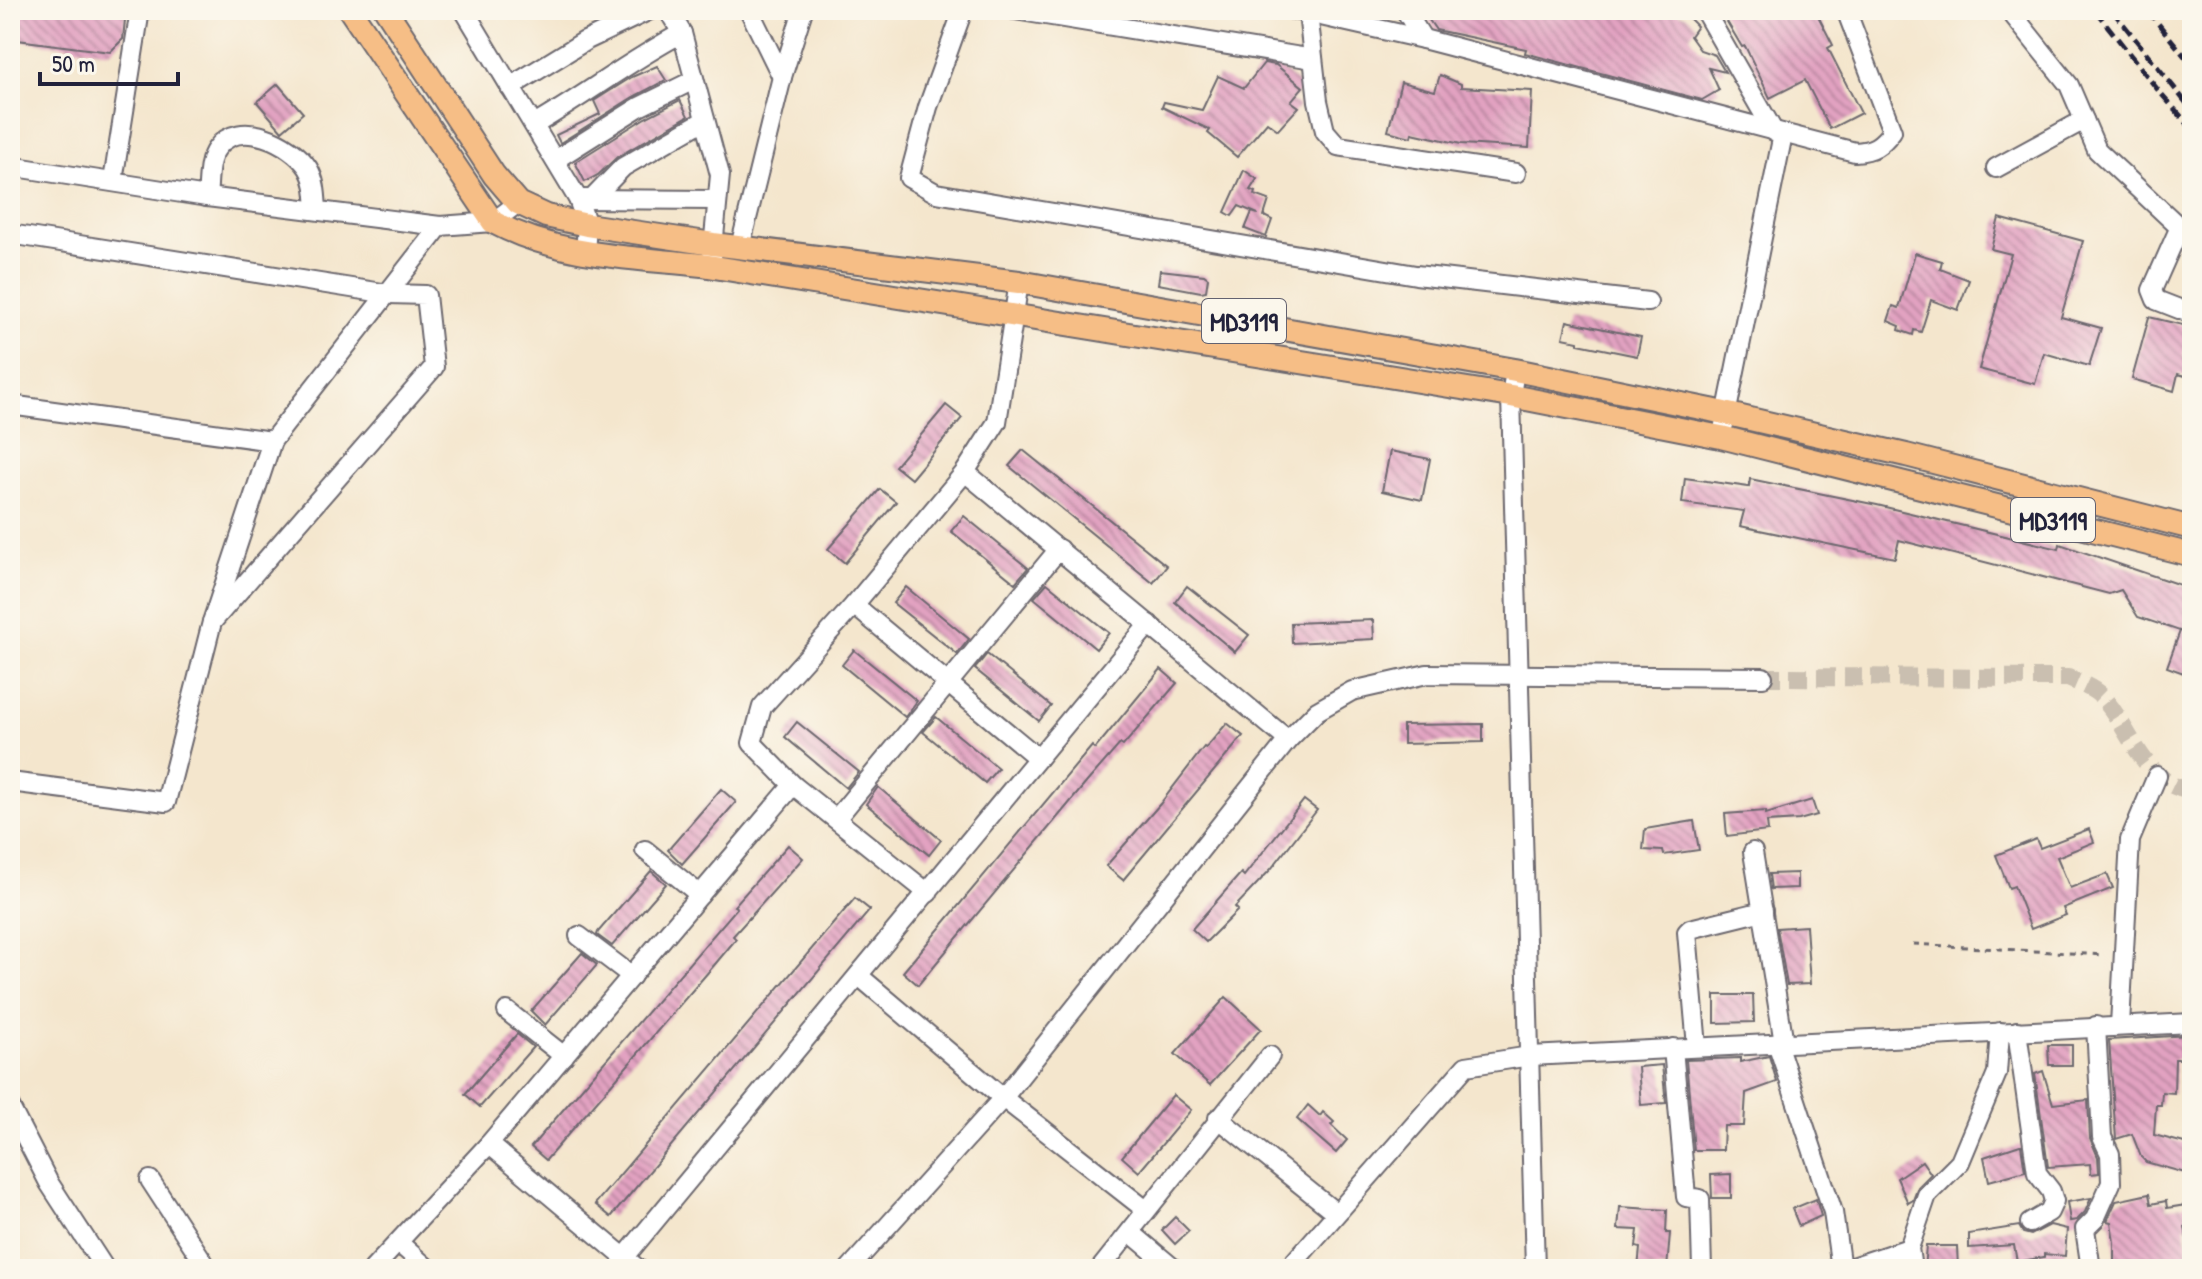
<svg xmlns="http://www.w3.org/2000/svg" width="2202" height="1279" font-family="'Patrick Hand',sans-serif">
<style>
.building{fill:url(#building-back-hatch)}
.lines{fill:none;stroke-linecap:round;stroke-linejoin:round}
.minor-tunnel{stroke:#cabfb0;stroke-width:18;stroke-dasharray:18 9;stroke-linecap:butt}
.minor-casing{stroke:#6c676e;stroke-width:22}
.major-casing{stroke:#6c676e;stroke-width:26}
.path{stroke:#6c676e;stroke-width:3;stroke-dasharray:6 6;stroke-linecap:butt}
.minor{stroke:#fff;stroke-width:18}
.major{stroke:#f6be86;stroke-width:22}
.rail{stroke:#22223b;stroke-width:5;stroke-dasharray:12 6;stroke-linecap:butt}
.labels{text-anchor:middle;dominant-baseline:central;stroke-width:7;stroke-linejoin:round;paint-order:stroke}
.shield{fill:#fbf7ec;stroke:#636270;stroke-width:2}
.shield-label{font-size:26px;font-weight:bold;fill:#22223b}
</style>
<defs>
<pattern id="building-back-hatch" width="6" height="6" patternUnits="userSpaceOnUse" patternTransform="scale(2)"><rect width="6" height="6" fill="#e2a2c1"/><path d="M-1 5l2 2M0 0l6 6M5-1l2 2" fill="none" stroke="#b7849e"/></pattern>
</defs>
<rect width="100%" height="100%" fill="#fbf7ec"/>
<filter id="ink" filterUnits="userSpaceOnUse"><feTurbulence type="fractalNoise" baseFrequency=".0125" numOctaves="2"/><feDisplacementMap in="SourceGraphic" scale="16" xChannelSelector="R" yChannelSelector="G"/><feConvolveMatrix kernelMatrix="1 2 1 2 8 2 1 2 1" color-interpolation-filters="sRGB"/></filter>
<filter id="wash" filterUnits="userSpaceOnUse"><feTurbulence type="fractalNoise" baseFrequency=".006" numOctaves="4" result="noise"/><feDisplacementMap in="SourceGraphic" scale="32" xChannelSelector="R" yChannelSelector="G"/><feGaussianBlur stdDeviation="1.8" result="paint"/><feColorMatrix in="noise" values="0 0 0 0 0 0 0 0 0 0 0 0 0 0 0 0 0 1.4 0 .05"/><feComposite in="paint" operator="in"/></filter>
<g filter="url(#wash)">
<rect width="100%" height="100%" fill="#f4e6cd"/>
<g id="blocks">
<!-- building -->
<g class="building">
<polygon points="10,10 126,10 123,39 110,52 10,39"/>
<polygon points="1422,10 1666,10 1686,15 1697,26 1690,36 1700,50 1715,55 1725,72 1709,68 1719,90 1702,100 1525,53 1526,49 1436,30"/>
<polygon points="1720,10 1815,10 1833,45 1828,48 1861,113 1830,129 1805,80 1770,98 1745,46 1742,47"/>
<polygon points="1264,63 1276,65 1303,87 1291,101 1299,107 1278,130 1267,122 1237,157 1208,133 1210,130 1162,107 1164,102 1202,110 1218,76 1244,88"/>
<polygon points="657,66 666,80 633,97 560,143 556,135 600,114 594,101 632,77"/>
<polygon points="1440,75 1461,84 1461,87 1532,91 1529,148 1461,144 1412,133 1411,137 1388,131 1401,82 1435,91"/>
<polygon points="278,84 303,113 282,131 257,102"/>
<polygon points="680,100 688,116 617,157 598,175 585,182 575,162 645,118"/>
<polygon points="1244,170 1257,179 1250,190 1256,192 1255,195 1269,200 1264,216 1272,220 1266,237 1245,229 1252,212 1258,214 1239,206 1232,216 1225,212"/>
<polygon points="1999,218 2083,241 2061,317 2101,328 2089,366 2044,353 2035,384 1979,369 2011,254 1991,249"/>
<polygon points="1915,253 1942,261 1940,269 1969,280 1958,310 1931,300 1921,332 1914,330 1913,335 1899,330 1900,326 1888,321 1893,306 1899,308"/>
<polygon points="1160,270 1204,275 1208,278 1206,291 1201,292 1158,284"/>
<polygon points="2149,317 2191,327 2183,356 2192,358 2192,378 2178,374 2174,391 2132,379"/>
<polygon points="1567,321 1641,337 1637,356 1578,344 1578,341 1563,338"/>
<polygon points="946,405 962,418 911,479 895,466"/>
<polygon points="1023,450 1167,566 1153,583 1009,466"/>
<polygon points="1390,451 1430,459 1422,500 1382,491"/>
<polygon points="1685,478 1749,487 1750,479 1877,505 2059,549 2060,544 2192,589 2192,676 2167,667 2180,631 2138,617 2121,590 2109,594 1899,540 1895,558 1740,526 1744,511 1682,503"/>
<polygon points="880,489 896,502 845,563 828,549"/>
<polygon points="964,516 1028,568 1015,583 951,531"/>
<polygon points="1047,583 1109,633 1096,649 1034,598"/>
<polygon points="1187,586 1249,635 1235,652 1175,602"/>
<polygon points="906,587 969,639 957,654 893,603"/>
<polygon points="1373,620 1374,639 1292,643 1291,623"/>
<polygon points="854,650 917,701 905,717 842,665"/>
<polygon points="987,654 1051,706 1039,721 975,669"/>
<polygon points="1161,669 1177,683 1123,746 1120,744 1086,783 918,985 903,972 1092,746 1095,749"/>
<polygon points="936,717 998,768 985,783 923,732"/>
<polygon points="797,722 859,772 846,788 785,737"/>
<polygon points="1227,723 1243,736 1123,880 1106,866 1160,804 1204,747 1206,748"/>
<polygon points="1483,724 1483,742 1403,744 1403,725"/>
<polygon points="878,787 941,840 929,855 866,804"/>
<polygon points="721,789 736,802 682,864 668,850"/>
<polygon points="1304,800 1317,810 1271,869 1235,907 1238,910 1206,942 1192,929 1241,873 1244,876"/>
<polygon points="1812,800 1817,815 1799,820 1767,822 1768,831 1727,836 1725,814 1766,811 1766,814"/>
<polygon points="1694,821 1699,850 1664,855 1663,851 1643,850 1645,829"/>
<polygon points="2089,829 2094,842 2057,857 2070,888 2107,874 2113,888 2063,908 2066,915 2031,929 2014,886 2009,888 1996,855 2036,839 2040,848"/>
<polygon points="788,845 803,858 733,936 736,939 716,963 546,1160 531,1147 737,908 734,906"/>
<polygon points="651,871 666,884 612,946 597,935 598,932"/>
<polygon points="1797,873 1797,888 1771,889 1769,874"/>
<polygon points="855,898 870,910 611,1217 595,1204"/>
<polygon points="1806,926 1810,984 1787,985 1777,928"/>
<polygon points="582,953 597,965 545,1025 531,1011"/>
<polygon points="1715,995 1753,995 1754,1022 1715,1023"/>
<polygon points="1226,997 1261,1029 1210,1085 1175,1054"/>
<polygon points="517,1034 533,1047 480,1107 465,1094"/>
<polygon points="2189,1035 2192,1036 2192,1059 2175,1059 2174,1093 2162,1092 2161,1105 2156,1105 2154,1135 2192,1145 2192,1175 2146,1162 2141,1157 2132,1134 2116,1139 2109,1040"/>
<polygon points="2048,1045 2072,1045 2072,1065 2049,1065"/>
<polygon points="1769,1056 1777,1082 1746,1093 1744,1126 1724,1126 1723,1150 1694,1150 1686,1060 1740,1058 1740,1062"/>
<polygon points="1662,1065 1666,1103 1641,1105 1638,1067"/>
<polygon points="2043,1071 2053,1104 2088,1100 2090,1138 2098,1157 2099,1173 2091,1174 2090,1164 2048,1167 2035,1074"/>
<polygon points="1173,1095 1191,1110 1139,1172 1122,1157"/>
<polygon points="1308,1105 1320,1116 1323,1112 1334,1122 1331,1125 1347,1140 1336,1153 1297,1119"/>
<polygon points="2020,1145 2021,1145 2025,1171 1989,1181 1984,1157"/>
<polygon points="1922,1161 1931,1174 1918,1187 1913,1200 1908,1203 1897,1178"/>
<polygon points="1731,1174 1731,1198 1712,1198 1711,1175"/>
<polygon points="2149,1194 2151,1204 2166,1201 2167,1208 2192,1204 2192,1225 2185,1226 2189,1252 2192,1252 2192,1269 2114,1269 2114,1242 2111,1222 2107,1221 2116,1201"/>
<polygon points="2091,1198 2085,1212 2077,1220 2070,1221 2067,1202"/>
<polygon points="1816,1199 1821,1216 1799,1226 1792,1209"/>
<polygon points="1620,1207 1667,1210 1666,1233 1670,1233 1667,1269 1638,1269 1640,1248 1636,1247 1638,1230 1618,1229"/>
<polygon points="1175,1217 1189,1231 1175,1244 1162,1230"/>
<polygon points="2050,1225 2067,1229 2065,1256 2044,1254 2044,1257 2017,1262 2014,1245 1969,1248 1969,1234 2019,1226 2023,1233 2031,1235"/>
<polygon points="1926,1246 1957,1246 1958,1269 1924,1269"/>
</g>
</g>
</g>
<g filter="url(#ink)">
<use href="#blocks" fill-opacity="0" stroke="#6c676e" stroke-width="2"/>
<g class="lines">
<!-- minor-tunnel -->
<path class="minor-tunnel" d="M1763 677 2068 678C2079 683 2094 688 2102 697 2131 728 2143 785 2192 791"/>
<defs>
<g id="minor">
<polyline points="464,10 578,199 587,225 585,253"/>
<polyline points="668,10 682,33 720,175 712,258"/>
<polyline points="749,10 782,77"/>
<polyline points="963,10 928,107 909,178 936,193 1416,275 1648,302"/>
<polyline points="1015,10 1313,59"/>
<path d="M1294 10 1423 39 1855 152C1873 151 1881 146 1892 131L1846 10"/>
<polyline points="1405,10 1423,39"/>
<polyline points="1704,10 1774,132"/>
<polyline points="2009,10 2069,85 2097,150 2192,239"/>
<polyline points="1308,13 1318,101 1325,131 1338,146 1516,173"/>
<polyline points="510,87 585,41 650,10"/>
<path d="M534 125C584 96 631 60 682 33"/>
<polyline points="555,160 639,107 694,80"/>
<polyline points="10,166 207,197 440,226 493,222 518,203"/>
<polyline points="1996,168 2084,120"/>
<polyline points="113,181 140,10"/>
<path d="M207 197C209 181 207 161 217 148 239 117 292 143 308 168 316 181 316 196 317 210"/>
<polyline points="578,199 717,200"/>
<polyline points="592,199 623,167 705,120"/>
<polyline points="2179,229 2152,290 2156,300 2192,314"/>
<polyline points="10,234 389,294 426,295 434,367 212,622"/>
<polyline points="740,247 782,77 803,10"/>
<polyline points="1515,370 1511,396 1535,1269"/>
<polyline points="10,405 272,441"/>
<polyline points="1724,425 1783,134"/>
<polyline points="965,472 1288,740"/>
<polyline points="854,605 1038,758"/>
<polyline points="10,782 166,802 212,622 272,441 440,226"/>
<polyline points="836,819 1059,549"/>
<polyline points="645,850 700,895"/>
<polyline points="1753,852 1784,1043"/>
<polyline points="928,893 793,785 752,743 762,707 854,605 965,472 997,422 1019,282"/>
<polyline points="579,936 632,976"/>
<polyline points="859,976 1003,1098 1146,1210"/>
<polyline points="507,1011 564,1056"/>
<polyline points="2120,1025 2130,840 2157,776"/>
<polyline points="2017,1031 2037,1173 2051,1191 2054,1201 2049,1212 2030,1223"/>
<polyline points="1777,1043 1833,1212 1841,1269"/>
<polyline points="1697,1047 1687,932 1690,929 1763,911"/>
<polyline points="1673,1048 1686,1197 1700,1199 1702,1269"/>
<polyline points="10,1107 49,1183 105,1269"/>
<polyline points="1218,1118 1335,1212"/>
<polyline points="489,1144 638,1269"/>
<polyline points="150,1180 208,1269"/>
<polyline points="1130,1232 1174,1269"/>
<polyline points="399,1243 428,1269"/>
<polyline points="624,1258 1149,624"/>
<polyline points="373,1269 489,1144 793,785"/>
<polyline points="849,1269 1003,1098 1288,740 1317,711 1352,691 1427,674 1763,677"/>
<polyline points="1100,1269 1270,1056"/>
<polyline points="1288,1269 1466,1066 1530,1056 2192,1023"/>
<polyline points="1846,1269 1909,1248"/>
<polyline points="1912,1269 1909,1248 1927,1195 1960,1162 1997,1073 2000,1032"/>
<polyline points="2091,1269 2085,1229 2095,1219 2111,1183 2110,1154 2102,1137 2096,1026"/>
</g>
<g id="major">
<path d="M350 10 493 222C559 257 629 257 702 265L1511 396 1721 437 2192 555"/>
<polyline points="386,10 494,175 518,203 546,216 587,225 713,244 1019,282 1515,370 1711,410 1906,455 2192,528"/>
</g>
</defs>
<!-- minor casing -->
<use href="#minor" class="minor-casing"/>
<!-- major casing -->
<use href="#major" class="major-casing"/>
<!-- path -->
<polyline class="path" points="1913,944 2104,955"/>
<!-- minor -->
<use href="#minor" class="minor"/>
<!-- major -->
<use href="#major" class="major"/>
<!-- rail -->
<g class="rail">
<polyline points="2095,10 2158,90 2192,129"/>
<polyline points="2112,10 2192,110"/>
<polyline points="2147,10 2192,65"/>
</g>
</g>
</g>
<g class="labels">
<!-- shield labels -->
<g class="shield">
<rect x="1202" y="299" width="84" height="44" rx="6"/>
<rect x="2011" y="498" width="84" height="44" rx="6"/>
</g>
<g class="shield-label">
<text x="1244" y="321">MD3119</text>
<text x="2053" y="520">MD3119</text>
</g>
</g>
<!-- margin -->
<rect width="2202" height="1279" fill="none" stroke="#fbf7ec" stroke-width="40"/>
<!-- scale -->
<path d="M40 72v12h138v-12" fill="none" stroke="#22223b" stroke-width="4"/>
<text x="52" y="72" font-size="24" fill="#22223b" stroke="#fbf7ec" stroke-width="6" paint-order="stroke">50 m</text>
</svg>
